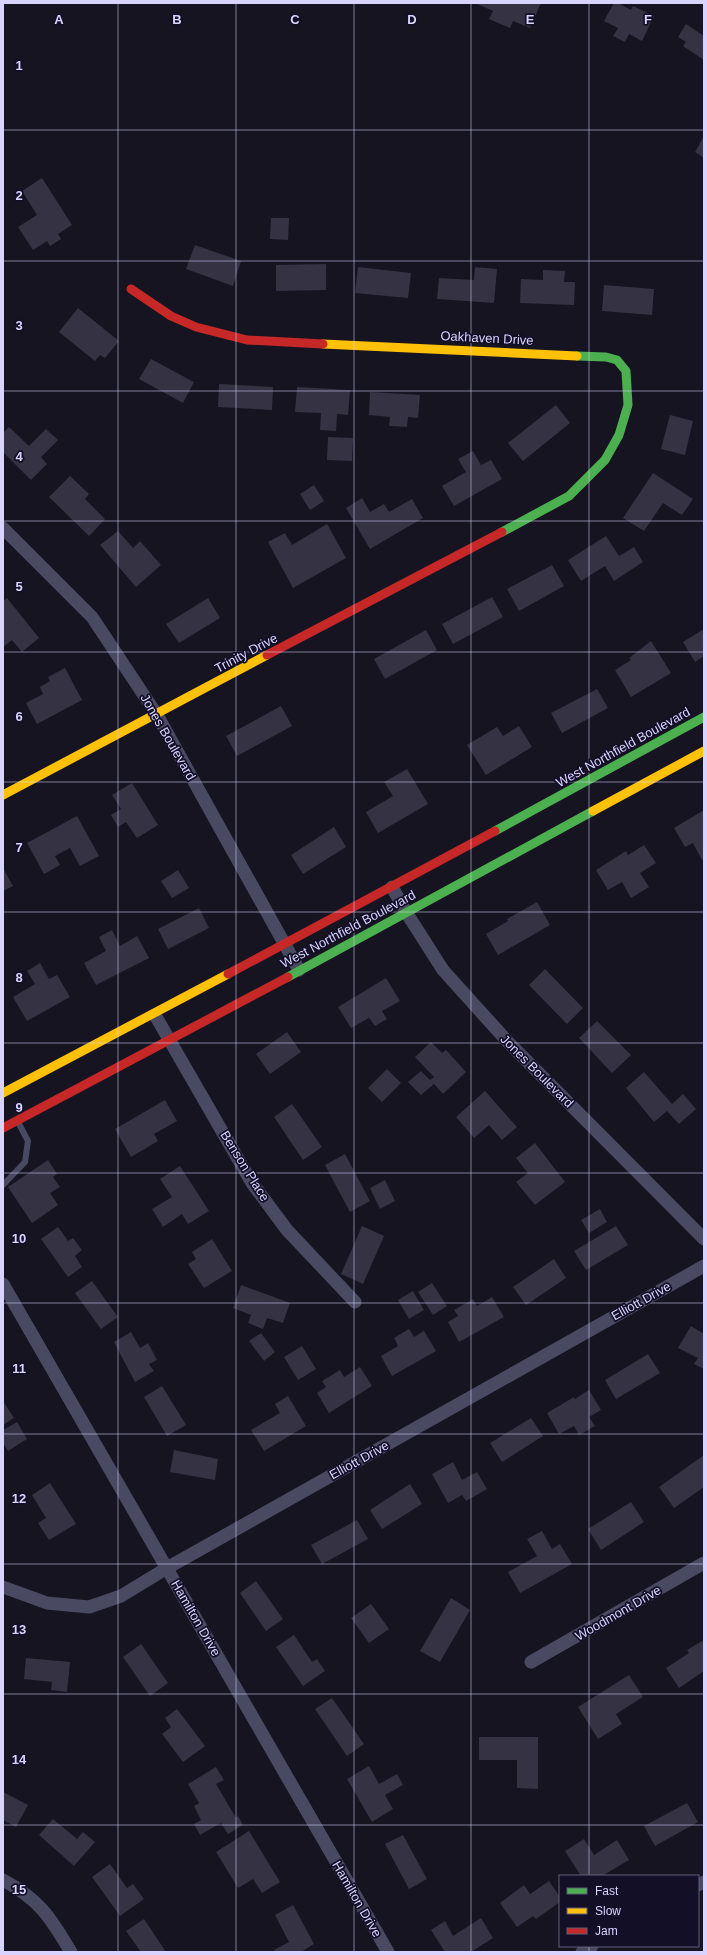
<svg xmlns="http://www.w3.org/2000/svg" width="707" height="1955" font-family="Helvetica,sans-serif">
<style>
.building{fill:#343243}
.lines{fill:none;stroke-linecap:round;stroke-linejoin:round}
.lane{stroke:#4a4962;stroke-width:6}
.street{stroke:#4a4962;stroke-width:13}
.fast{stroke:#4caf50;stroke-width:9}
.slow{stroke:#ffc107;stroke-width:9}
.jam{stroke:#c62828;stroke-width:9}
.grid{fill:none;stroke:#d9d4ff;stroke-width:1;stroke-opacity:0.55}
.labels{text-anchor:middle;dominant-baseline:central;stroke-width:3.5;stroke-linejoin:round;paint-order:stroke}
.street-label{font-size:13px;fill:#d9d4ff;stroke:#130f26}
.grid-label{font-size:13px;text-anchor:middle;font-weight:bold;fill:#d9d4ff;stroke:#130f26;stroke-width:3.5;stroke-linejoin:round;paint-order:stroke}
</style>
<rect width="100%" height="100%" fill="#161421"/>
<!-- building -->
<g class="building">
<polygon points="475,3 541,3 530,28 513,21 510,28 489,19 493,11"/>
<polygon points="614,3 618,3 631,10 633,6 654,16 642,41 629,34 625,42 613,36 618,28 604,21"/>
<polygon points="686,24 704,36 704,60 683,46 686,42 678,37"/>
<polygon points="704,136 704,158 695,152"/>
<polygon points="42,178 72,225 58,234 61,239 50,246 47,241 33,250 18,227 37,215 22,191"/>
<polygon points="271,218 289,218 288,240 270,239"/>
<polygon points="195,245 241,261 233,286 186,269"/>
<polygon points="326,264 326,290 276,291 276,265"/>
<polygon points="358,267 411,273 408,298 355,293"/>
<polygon points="475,267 497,269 494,303 437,299 439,278 474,280"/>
<polygon points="543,270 565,271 564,282 575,282 574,305 520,303 521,279 543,280"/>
<polygon points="604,285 654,289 652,315 602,311"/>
<polygon points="78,308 119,341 105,358 100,355 95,361 59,332"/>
<polygon points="151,359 194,382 183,403 139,379"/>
<polygon points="219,384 273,387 272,410 218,407"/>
<polygon points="297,387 350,390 348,415 337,414 336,431 320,430 321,413 295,412"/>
<polygon points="370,392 420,395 418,418 408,417 407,427 389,426 390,417 369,415"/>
<polygon points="556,405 570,423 523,461 508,443"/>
<polygon points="670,415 693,421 685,455 661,449"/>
<polygon points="9,427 29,446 46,429 58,440 41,457 47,464 31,480 3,452 3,433"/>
<polygon points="328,437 353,438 352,461 327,460"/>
<polygon points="473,451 481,465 491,460 502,479 454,506 442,486 466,472 458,459"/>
<polygon points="653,473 693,499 682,515 663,503 644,531 623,518"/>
<polygon points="70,476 89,494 85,499 105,519 89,536 49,497"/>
<polygon points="314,485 324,501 310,510 300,494"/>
<polygon points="362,498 370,512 384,504 389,512 412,499 423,518 370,549 346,508"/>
<polygon points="327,524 346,558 293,588 268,542 285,533 292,545"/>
<polygon points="118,531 133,548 140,541 161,565 136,587 100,545"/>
<polygon points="606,536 619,556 634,547 643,562 614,581 605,566 581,581 568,560"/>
<polygon points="552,565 564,586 519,611 507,589"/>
<polygon points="492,597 503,617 453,644 442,624"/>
<polygon points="7,598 39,638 22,652 12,640 3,647 3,601"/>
<polygon points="208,598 220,618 179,643 166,624"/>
<polygon points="704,629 704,656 695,662 683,642"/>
<polygon points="426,630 437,650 385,679 374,659"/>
<polygon points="651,641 671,673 631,697 615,670 631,660 629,658"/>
<polygon points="65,668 82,700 37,724 26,703 43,694 40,687 50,681 48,677"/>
<polygon points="597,689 608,708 562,733 551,713"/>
<polygon points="281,706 292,726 237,756 226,736"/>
<polygon points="519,726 532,747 486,775 467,745 497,727 503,736"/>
<polygon points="407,769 428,804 378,833 366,812 393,796 384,782"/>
<polygon points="132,783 158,825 137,838 126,822 118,827 111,815 121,809 112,795"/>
<polygon points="704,810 704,859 702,860 693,843 685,847 674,828"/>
<polygon points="77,816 99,856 80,866 70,848 55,856 60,865 44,874 27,843"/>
<polygon points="334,827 346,847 303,874 291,855"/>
<polygon points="644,845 656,863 640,873 649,887 631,898 622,882 608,890 596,870 626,851 628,855"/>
<polygon points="3,868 13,886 3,891"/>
<polygon points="178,870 189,888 172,898 161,881"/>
<polygon points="537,902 550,925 498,955 486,934 508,921 507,919"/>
<polygon points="199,908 209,928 168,949 158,929"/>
<polygon points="112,930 120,946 137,936 149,958 96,985 84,963 106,951 99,937"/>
<polygon points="40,963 49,979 57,975 70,997 27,1021 13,997 35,984 27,971"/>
<polygon points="545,969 583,1008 567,1024 529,985"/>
<polygon points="386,978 400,1001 382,1011 387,1019 375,1026 369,1018 351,1028 338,1007"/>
<polygon points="597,1021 631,1055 612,1073 579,1038"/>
<polygon points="287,1032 301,1052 270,1074 256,1054"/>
<polygon points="431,1042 442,1053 446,1050 466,1072 443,1094 434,1084 421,1095 408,1082 421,1071 430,1080 434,1077 415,1057"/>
<polygon points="387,1069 401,1083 382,1102 368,1088"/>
<polygon points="644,1072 672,1104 683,1094 696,1109 679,1124 667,1111 654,1122 626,1088"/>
<polygon points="485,1091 517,1127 502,1140 489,1125 474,1138 456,1117"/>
<polygon points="165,1100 177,1121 154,1134 158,1141 131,1157 115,1129"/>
<polygon points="292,1104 322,1147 303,1160 274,1117"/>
<polygon points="535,1143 565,1182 535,1205 516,1182 528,1173 516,1158"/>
<polygon points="345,1154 370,1201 350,1212 325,1165"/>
<polygon points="48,1160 57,1174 53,1177 60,1187 50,1193 58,1205 32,1223 8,1187"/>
<polygon points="180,1166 209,1211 188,1224 182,1214 163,1227 152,1209 172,1197 160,1179"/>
<polygon points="385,1180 395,1201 380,1209 370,1188"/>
<polygon points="600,1209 607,1222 589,1233 581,1220"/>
<polygon points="362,1226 384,1236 363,1284 341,1274"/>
<polygon points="616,1226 628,1245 586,1270 574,1251"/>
<polygon points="58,1227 68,1241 73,1238 82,1250 75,1256 82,1267 68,1277 41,1239"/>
<polygon points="212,1239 232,1271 204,1288 188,1264 196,1259 192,1252"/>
<polygon points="554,1259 566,1278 526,1305 513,1287"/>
<polygon points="92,1281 118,1317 101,1329 75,1293"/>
<polygon points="432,1283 447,1306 433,1315 418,1292"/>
<polygon points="241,1285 290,1303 283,1323 267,1318 263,1329 248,1323 251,1315 233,1308"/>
<polygon points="413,1291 424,1310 409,1319 398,1300"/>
<polygon points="492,1297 504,1317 459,1342 448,1322 458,1316 454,1310 473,1299 477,1306"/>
<polygon points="691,1326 704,1334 704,1369 694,1364 698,1358 678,1348"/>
<polygon points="409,1329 414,1337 424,1331 436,1351 392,1376 381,1356 398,1346 394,1338"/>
<polygon points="131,1332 140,1348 148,1343 157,1360 149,1364 154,1371 135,1382 114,1342"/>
<polygon points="261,1333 275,1352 264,1361 249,1341"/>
<polygon points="302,1346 316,1369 298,1380 284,1357"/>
<polygon points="648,1354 660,1373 616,1399 605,1380"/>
<polygon points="360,1367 372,1386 329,1413 317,1393 326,1387 322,1381 340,1370 344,1377"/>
<polygon points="162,1386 186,1425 167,1436 144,1397"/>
<polygon points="589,1390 601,1410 589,1417 595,1426 579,1435 574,1426 559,1434 547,1413 574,1397 575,1399"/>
<polygon points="288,1396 306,1426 264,1451 251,1430 280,1413 275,1404"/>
<polygon points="3,1401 14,1418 3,1425"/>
<polygon points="531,1418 543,1436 502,1462 490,1443"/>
<polygon points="17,1422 27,1439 8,1451 3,1443 3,1430"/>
<polygon points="174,1450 218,1459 215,1480 170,1472"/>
<polygon points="704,1455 704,1487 674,1508 659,1487"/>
<polygon points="453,1462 462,1480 477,1472 487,1489 466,1501 462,1495 448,1503 432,1474"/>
<polygon points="50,1483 76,1524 49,1540 38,1523 46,1518 32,1495"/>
<polygon points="410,1484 422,1504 382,1529 370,1510"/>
<polygon points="631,1502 644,1522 601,1550 588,1529"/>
<polygon points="357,1520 368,1539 322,1564 311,1545"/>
<polygon points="542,1531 552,1549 560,1544 572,1564 520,1593 508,1572 537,1556 527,1539"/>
<polygon points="256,1581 283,1619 266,1631 240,1593"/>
<polygon points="451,1598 470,1610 440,1662 420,1651"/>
<polygon points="371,1604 389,1629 369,1643 351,1618"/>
<polygon points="294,1635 312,1662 317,1659 325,1671 303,1686 276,1647"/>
<polygon points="702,1641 704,1644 704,1671 679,1688 666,1668 689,1653 687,1650"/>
<polygon points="141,1644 168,1683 150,1696 123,1657"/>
<polygon points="26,1658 70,1662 67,1692 51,1690 52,1682 24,1679"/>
<polygon points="629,1675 643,1697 616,1714 622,1724 598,1739 578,1707"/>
<polygon points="332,1698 364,1744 347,1756 315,1709"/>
<polygon points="177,1709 205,1746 183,1762 162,1734 171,1727 165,1718"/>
<polygon points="479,1737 538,1737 538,1789 517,1788 517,1760 479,1760"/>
<polygon points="369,1766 379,1784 397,1774 403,1785 385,1795 393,1809 372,1822 347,1779"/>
<polygon points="216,1767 224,1780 216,1784 236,1818 238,1816 243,1825 228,1834 221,1823 200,1835 194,1824 201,1820 194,1806 199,1803 188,1784"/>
<polygon points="3,1792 28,1805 16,1827 3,1820"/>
<polygon points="687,1803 698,1822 655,1846 644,1826"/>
<polygon points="53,1819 77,1839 83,1832 95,1842 74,1866 39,1835"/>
<polygon points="249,1831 280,1882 262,1893 253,1879 238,1888 216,1852"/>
<polygon points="403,1835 427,1879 409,1889 385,1844"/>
<polygon points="584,1839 594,1855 617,1840 629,1860 602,1876 581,1876 565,1851"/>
<polygon points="110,1864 127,1888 133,1884 144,1899 120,1916 92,1877"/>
<polygon points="549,1881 560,1897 560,1902 536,1919 533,1916 517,1927 500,1903 524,1885 530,1894"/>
<polygon points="293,1905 314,1944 301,1952 276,1952 274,1950 289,1942 275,1915"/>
<polygon points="481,1918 493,1938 471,1952 445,1952 431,1930 445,1921 453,1936"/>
<polygon points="144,1919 166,1952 141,1952 126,1931"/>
</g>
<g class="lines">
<!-- lane -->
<polyline class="lane" points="3,1185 25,1162 28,1141 18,1122"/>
<!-- street -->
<g class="street">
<polyline points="3,528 92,617 157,715 299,970"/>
<polyline points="392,887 406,912 443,970 507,1041 704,1239"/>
<polyline points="155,1015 252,1183 287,1230 355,1302"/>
<polyline points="3,1284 388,1952"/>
<polyline points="3,1587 47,1603 89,1607 121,1596 167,1568 704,1266"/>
<polyline points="531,1662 704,1563"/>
<path d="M3 1880C40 1900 50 1917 71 1952"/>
<polyline points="698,1885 704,1882"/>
<polyline points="582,1952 592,1946"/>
</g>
<!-- fast -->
<g class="fast">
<polyline points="502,532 569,496 605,460 619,435 628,405 626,371 617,360 606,357 577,356"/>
<polyline points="495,831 704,717"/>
<polyline points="288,977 593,811"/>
</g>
<!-- slow -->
<g class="slow">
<polyline points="323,344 577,356"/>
<polyline points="3,795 267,655"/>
<polyline points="593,811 704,751"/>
<polyline points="3,1093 228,974"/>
</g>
<!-- jam -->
<g class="jam">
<polyline points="131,289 171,316 196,327 247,340 323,344"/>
<polyline points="267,655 502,532"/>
<polyline points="228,974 495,831"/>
<polyline points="3,1128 288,977"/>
</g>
</g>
<!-- grid -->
<path class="grid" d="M118 3V1952M236 3V1952M354 3V1952M471 3V1952M589 3V1876M3 130H704M3 261H704M3 391H704M3 521H704M3 652H704M3 782H704M3 912H704M3 1043H704M3 1173H704M3 1303H704M3 1434H704M3 1564H704M3 1694H704M3 1825H704M589 1946V1952"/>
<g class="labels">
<!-- street labels -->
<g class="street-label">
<text transform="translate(487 338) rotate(3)">Oakhaven Drive</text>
<text transform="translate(246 653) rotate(-28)">Trinity Drive</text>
<text transform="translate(168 737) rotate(60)">Jones Boulevard</text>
<text transform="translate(623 747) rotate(-29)">West Northfield Boulevard</text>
<text transform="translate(348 929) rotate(-28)">West Northfield Boulevard</text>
<text transform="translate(537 1071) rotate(45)">Jones Boulevard</text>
<text transform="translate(245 1166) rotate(58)">Benson Place</text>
<text transform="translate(641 1301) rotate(-29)">Elliott Drive</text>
<text transform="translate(359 1460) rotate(-29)">Elliott Drive</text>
<text transform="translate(618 1613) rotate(-30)">Woodmont Drive</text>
<text transform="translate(196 1618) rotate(60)">Hamilton Drive</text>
<text transform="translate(357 1899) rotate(60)">Hamilton Drive</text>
</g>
</g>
<g class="grid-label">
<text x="59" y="24">A</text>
<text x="177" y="24">B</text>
<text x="295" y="24">C</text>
<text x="412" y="24">D</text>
<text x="530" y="24">E</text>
<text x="648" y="24">F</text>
<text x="19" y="70">1</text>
<text x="19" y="200">2</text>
<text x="19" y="330">3</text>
<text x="19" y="461">4</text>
<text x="19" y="591">5</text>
<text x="19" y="721">6</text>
<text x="19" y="852">7</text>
<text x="19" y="982">8</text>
<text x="19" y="1112">9</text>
<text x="19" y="1243">10</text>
<text x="19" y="1373">11</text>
<text x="19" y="1503">12</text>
<text x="19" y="1634">13</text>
<text x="19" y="1764">14</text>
<text x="19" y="1894">15</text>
</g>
<!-- border -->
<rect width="707" height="1955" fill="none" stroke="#d9d4ff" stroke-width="8"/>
<!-- legend -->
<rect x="559" y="1875" width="140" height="72" fill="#130f26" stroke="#625e7d"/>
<rect x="567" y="1888" width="20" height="6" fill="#4caf50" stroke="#625e7d"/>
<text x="595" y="1895" font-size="12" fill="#d9d4ff">Fast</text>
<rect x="567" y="1908" width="20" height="6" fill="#ffc107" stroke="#625e7d"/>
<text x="595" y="1915" font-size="12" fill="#d9d4ff">Slow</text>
<rect x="567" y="1928" width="20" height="6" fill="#c62828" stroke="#625e7d"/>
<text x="595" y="1935" font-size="12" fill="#d9d4ff">Jam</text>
</svg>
